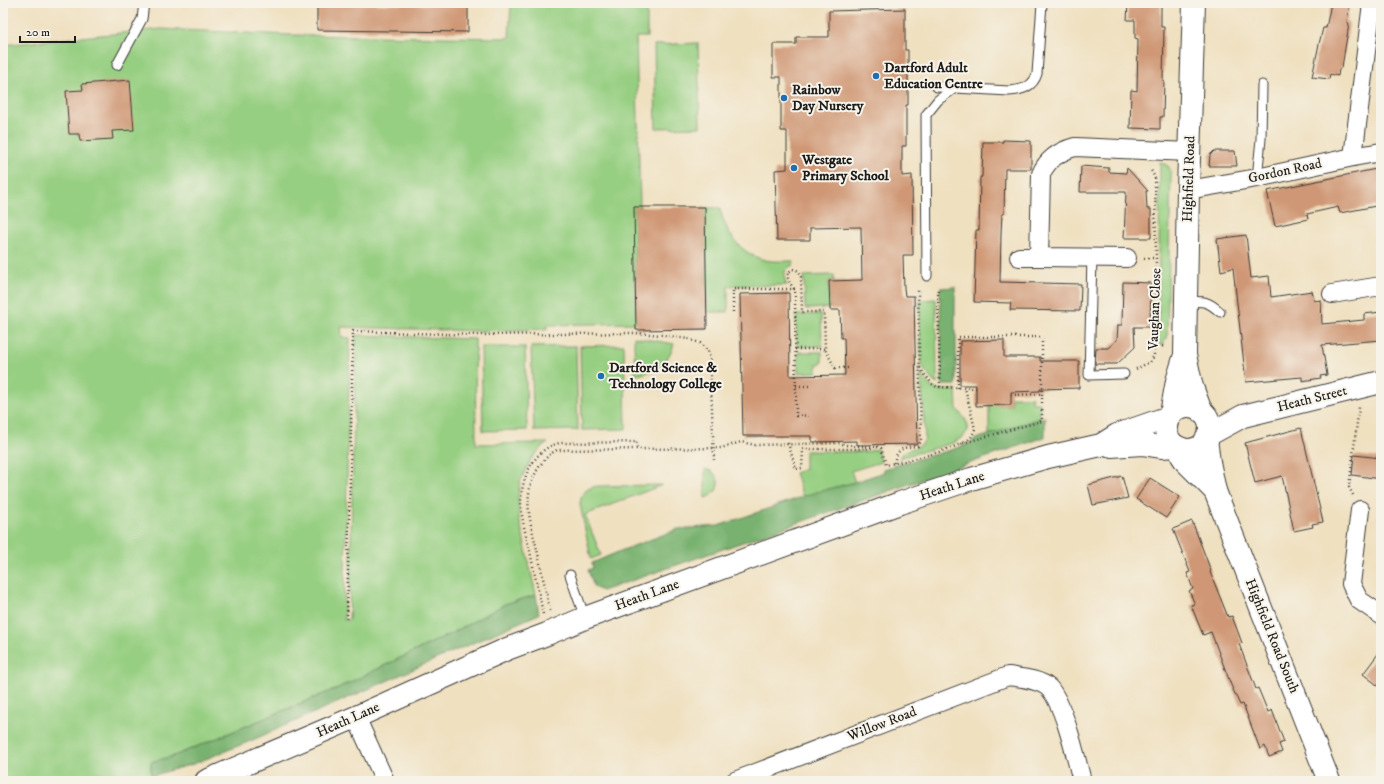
<svg xmlns="http://www.w3.org/2000/svg" width="1384" height="784" font-family="'IM FELL DW Pica',serif">
<style>
.green{fill:#97cf82;stroke:#5a764f}
.forest{fill:#79b270;stroke:#4a6746}
.building{fill:#cf9775}
.lines{fill:none;stroke-linecap:round;stroke-linejoin:round}
.lane-casing{stroke:#3c3935;stroke-width:11}
.street-casing{stroke:#3c3935;stroke-width:20}
.secondary-casing{stroke:#3c3935;stroke-width:24}
.path{stroke:#3c3935;stroke-width:2.5;stroke-dasharray:1 3;stroke-linecap:butt}
.lane{stroke:#fff;stroke-width:9}
.street{stroke:#fff;stroke-width:18}
.secondary{stroke:#fff;stroke-width:22}
.poi-dot{fill:#1f6fb2;stroke:#f7f3e8;stroke-width:1.5}
.labels{text-anchor:middle;dominant-baseline:central;stroke-width:4;stroke-linejoin:round;paint-order:stroke}
.poi-label{font-size:14px;font-weight:bold;fill:#1c1c1c;stroke:#f7f3e8;text-anchor:start}
.street-label{font-size:14px;fill:#1c1c1c;stroke:#f7f3e8}
</style>
<rect width="100%" height="100%" fill="#f7f3e8"/>
<filter id="ink" filterUnits="userSpaceOnUse"><feTurbulence type="fractalNoise" baseFrequency=".025" numOctaves="2"/><feDisplacementMap in="SourceGraphic" scale="8" xChannelSelector="R" yChannelSelector="G"/><feConvolveMatrix kernelMatrix="1 2 1 2 8 2 1 2 1" color-interpolation-filters="sRGB"/></filter>
<filter id="wash" filterUnits="userSpaceOnUse"><feTurbulence type="fractalNoise" baseFrequency=".012" numOctaves="4" result="noise"/><feDisplacementMap in="SourceGraphic" scale="16" xChannelSelector="R" yChannelSelector="G"/><feGaussianBlur stdDeviation="0.9" result="paint"/><feColorMatrix in="noise" values="0 0 0 0 0 0 0 0 0 0 0 0 0 0 0 0 0 1.4 0 .05"/><feComposite in="paint" operator="in"/></filter>
<g filter="url(#wash)">
<rect width="100%" height="100%" fill="#efe0c0"/>
<!-- green -->
<g class="green">
<polygon points="511,3 647,3 647,37 636,37 640,207 634,208 636,323 547,325 547,329 482,331 341,327 342,337 350,338 344,620 349,620 356,335 475,339 476,444 548,443 541,448 531,459 520,482 518,496 519,518 536,595 505,604 452,633 338,688 174,756 151,762 151,776 131,781 3,781 3,45 161,29 290,35 509,38"/>
<polygon points="698,43 700,127 656,128 654,45"/>
<polygon points="1160,162 1168,166 1171,172 1167,339 1164,339 1164,345 1158,345"/>
<path d="M705 208H720C725 232 740 254 765 260 774 262 784 261 794 261L793 265C784 268 782 277 787 285L728 286V312H707Z"/>
<polygon points="834,275 834,281 829,281 830,308 805,309 804,276"/>
<polygon points="936,299 937,384 933,381 921,366 920,300"/>
<polygon points="821,314 822,346 797,347 796,315"/>
<path d="M634 337 674 344C668 363 655 373 635 375Z"/>
<polygon points="624,345 626,429 582,430 580,346"/>
<polygon points="576,346 578,430 534,431 531,347"/>
<polygon points="481,347 525,347 527,430 483,431"/>
<polygon points="798,352 822,352 822,363 817,364 817,372 798,373"/>
<path d="M921 373C933 392 934 390 956 390L957 409 965 419 968 425V430L963 437 953 443 899 458C907 445 921 451 925 439Z"/>
<polygon points="1011,397 1032,397 1032,403 1040,403 1040,418 989,435 989,405 1011,405"/>
<polygon points="877,449 881,462 851,471 855,482 803,497 795,473 805,469 805,451 866,452"/>
<path d="M705 469C723 472 722 494 705 498Z"/>
<path d="M662 485 585 515 601 555 591 559 580 504C581 493 587 487 598 486Z"/>
</g>
<!-- forest -->
<g class="forest">
<polygon points="955,287 955,335 956,335 956,385 942,385 940,288"/>
<polygon points="1045,417 1045,437 602,591 594,587 588,570 593,568 592,563 623,550 678,529 718,526 813,493 855,482 884,472 883,469 954,449 971,443 976,439"/>
<polygon points="536,595 539,614 532,617 248,742 193,764 151,776 151,762 174,756 338,688 452,633 505,604"/>
</g>
<g id="blocks">
<!-- building -->
<g class="building">
<polygon points="317,3 442,5 442,3 468,3 468,32 317,30"/>
<polygon points="1128,3 1161,3 1161,27 1164,27 1163,81 1164,81 1163,117 1160,117 1160,129 1130,128 1131,90 1137,91 1138,39 1135,38 1135,20 1127,20"/>
<polygon points="1331,3 1350,3 1347,21 1349,24 1342,67 1339,69 1338,76 1330,74 1329,79 1312,77 1319,44 1323,28 1326,28"/>
<polygon points="905,9 905,50 908,50 908,105 906,105 906,146 902,146 902,176 912,175 913,255 903,255 904,288 905,296 914,296 917,444 857,445 857,441 812,442 812,436 743,436 740,294 789,293 790,376 845,375 844,338 841,338 840,310 830,310 829,281 862,280 861,227 810,228 810,240 777,240 775,170 787,169 787,131 781,131 781,77 773,77 773,44 796,44 796,37 829,37 829,11"/>
<polygon points="130,80 134,130 112,131 113,139 80,141 79,134 69,134 66,91 83,90 82,84"/>
<polygon points="1003,140 1031,141 1031,169 1005,169 1004,214 1002,214 1001,233 1000,282 1081,284 1080,311 1010,310 1011,303 974,302 976,230 979,230 980,177 982,177 983,142 1003,142"/>
<polygon points="1214,151 1235,151 1237,166 1209,166 1210,155"/>
<polygon points="1081,166 1109,168 1109,172 1126,173 1127,168 1148,191 1146,191 1147,209 1151,209 1151,238 1124,238 1126,192 1080,192"/>
<polygon points="1381,168 1381,205 1340,213 1338,207 1307,214 1308,219 1275,226 1267,191"/>
<polygon points="634,207 705,207 707,329 636,330"/>
<polygon points="1246,235 1251,278 1269,276 1271,297 1312,291 1314,301 1321,300 1322,324 1364,320 1364,314 1381,312 1381,340 1322,345 1327,375 1320,376 1321,378 1302,381 1302,377 1246,382 1233,268 1221,271 1217,239"/>
<polygon points="1123,282 1151,283 1150,327 1134,327 1135,347 1117,364 1095,364 1096,348 1108,348 1117,340 1118,325 1122,325"/>
<polygon points="1004,340 1004,357 1040,357 1040,361 1079,361 1079,388 1040,389 1040,391 1011,392 1011,405 976,406 976,385 960,385 960,341"/>
<polygon points="1301,428 1323,522 1312,524 1313,527 1294,531 1282,476 1255,483 1245,443"/>
<polygon points="1354,455 1381,458 1381,479 1352,475"/>
<polygon points="1122,476 1128,498 1093,505 1088,485"/>
<polygon points="1150,478 1180,497 1166,518 1136,499"/>
<polygon points="1192,521 1211,571 1210,572 1228,617 1232,616 1242,643 1239,644 1256,689 1258,688 1268,712 1272,710 1284,742 1279,744 1282,752 1269,757 1265,746 1260,749 1243,704 1240,705 1231,685 1211,632 1203,635 1191,605 1195,604 1189,591 1193,589 1187,573 1190,572 1173,529"/>
<polygon points="1381,650 1381,688 1363,674"/>
</g>
</g>
</g>
<g filter="url(#ink)">
<use href="#blocks" fill-opacity="0" stroke="#3c3935" stroke-width="1"/>
<g class="lines">
<defs>
<g id="lane">
<polyline points="117,65 142,19 144,3"/>
<path d="M937 87 1009 91C1022 90 1033 87 1037 74L1042 3"/>
<polyline points="1257,178 1261,139 1262,85"/>
<polyline points="1092,257 1089,375 1124,374"/>
<polyline points="927,276 926,115 938,100 955,88"/>
<path d="M1186 302C1203 301 1207 300 1220 312"/>
<polyline points="570,575 585,618"/>
</g>
<g id="street">
<polyline points="1353,157 1372,3"/>
<polyline points="1188,190 1257,178 1353,157 1381,152"/>
<polyline points="1019,257 1039,257"/>
<path d="M1127 258 1039 257 1041 174C1047 160 1060 151 1075 147L1189 152"/>
<polyline points="1332,294 1381,286"/>
<polyline points="1360,510 1351,584 1359,600 1381,615"/>
<polyline points="356,717 385,781"/>
<path d="M735 781 1008 676C1021 678 1039 679 1049 688 1064 704 1076 758 1082 781"/>
</g>
<g id="secondary">
<polyline points="1194,3 1188,190 1185,355 1192,387 1201,411"/>
<circle cx="1188" cy="428" r="22"/>
<polyline points="1171,414 1177,381 1184,358"/>
<polyline points="1208,435 1243,416 1381,382"/>
<polyline points="1206,439 1209,462 1215,491 1329,781"/>
<polyline points="1111,446 1142,444 1161,447 1176,446"/>
<polyline points="1180,448 1182,456 1186,462 1215,491"/>
<polyline points="206,781 356,717 507,649 547,634 585,618 900,503 971,479 1048,457 1101,445 1117,435 1169,417"/>
</g>
</defs>
<!-- lane casing -->
<use href="#lane" class="lane-casing"/>
<!-- street casing -->
<use href="#street" class="street-casing"/>
<!-- secondary casing -->
<use href="#secondary" class="secondary-casing"/>
<!-- path -->
<g class="path">
<polyline points="1144,258 1156,258"/>
<path d="M794 289C790 283 787 280 788 273L792 269C798 270 800 271 801 277L802 312H824L825 349 835 368H849"/>
<polyline points="938,290 940,387"/>
<polyline points="733,312 733,289 795,289 796,416 812,415"/>
<polyline points="1154,347 1165,346"/>
<polyline points="795,349 825,349"/>
<polyline points="920,368 932,384 937,387 976,388"/>
<polyline points="1136,369 1150,362 1154,356 1156,258 1155,178 1150,168"/>
<polyline points="796,386 811,386"/>
<polyline points="958,388 958,337 1042,337 1042,421 963,443"/>
<polyline points="1011,395 1042,394"/>
<polyline points="788,443 796,469 802,468 803,449 866,449 872,448"/>
<path d="M877 447 881 448 886 465C905 461 955 450 969 439 972 437 973 434 975 429L965 388"/>
<path d="M894 463C897 448 904 447 918 446L921 441 918 289"/>
<polyline points="1353,495 1349,487 1359,407"/>
<path d="M550 611C546 592 542 573 538 554 531 523 520 497 539 467 544 460 549 454 557 450L721 448 741 442 755 445 840 443 845 445 877 447"/>
<path d="M543 614C539 593 534 572 530 551 526 536 522 521 521 506 520 481 533 448 560 443L637 442V449"/>
<polyline points="347,619 353,331 479,335 635,333 663,335 688,339 700,343 708,351 710,359 714,460"/>
</g>
<!-- lane -->
<use href="#lane" class="lane"/>
<!-- street -->
<use href="#street" class="street"/>
<!-- secondary -->
<use href="#secondary" class="secondary"/>
</g>
</g>
<!-- markers -->
<g class="poi-dot">
<circle cx="876" cy="76" r="4"/>
<circle cx="784" cy="98" r="4"/>
<circle cx="794" cy="168" r="4"/>
<circle cx="601" cy="376" r="4"/>
</g>
<g class="labels">
<!-- poi labels -->
<g class="poi-label">
<text x="884" y="68">Dartford Adult<tspan x="884" dy="16">Education Centre</tspan></text>
<text x="792" y="90">Rainbow<tspan x="792" dy="16">Day Nursery</tspan></text>
<text x="802" y="160">Westgate<tspan x="802" dy="16">Primary School</tspan></text>
<text x="609" y="368">Dartford Science &amp;<tspan x="609" dy="16">Technology College</tspan></text>
</g>
<!-- street labels -->
<g class="street-label">
<text transform="translate(1285 171) rotate(-12)">Gordon Road</text>
<text transform="translate(1189 179) rotate(-88)">Highfield Road</text>
<text transform="translate(1155 309) rotate(-88)">Vaughan Close</text>
<text transform="translate(1312 399) rotate(-14)">Heath Street</text>
<text transform="translate(952 486) rotate(-18)">Heath Lane</text>
<text transform="translate(647 595) rotate(-20)">Heath Lane</text>
<text transform="translate(1272 636) rotate(68)">Highfield Road South</text>
<text transform="translate(348 720) rotate(-24)">Heath Lane</text>
<text transform="translate(882 724) rotate(-21)">Willow Road</text>
</g>
</g>
<!-- margin -->
<rect width="1384" height="784" fill="none" stroke="#f7f3e8" stroke-width="16"/>
<!-- scale -->
<path d="M20 36v6h55v-6" fill="none" stroke="#1c1c1c" stroke-width="2"/>
<text x="26" y="36" font-size="12" fill="#1c1c1c" stroke="#f7f3e8" stroke-width="3" paint-order="stroke">20 m</text>
</svg>
